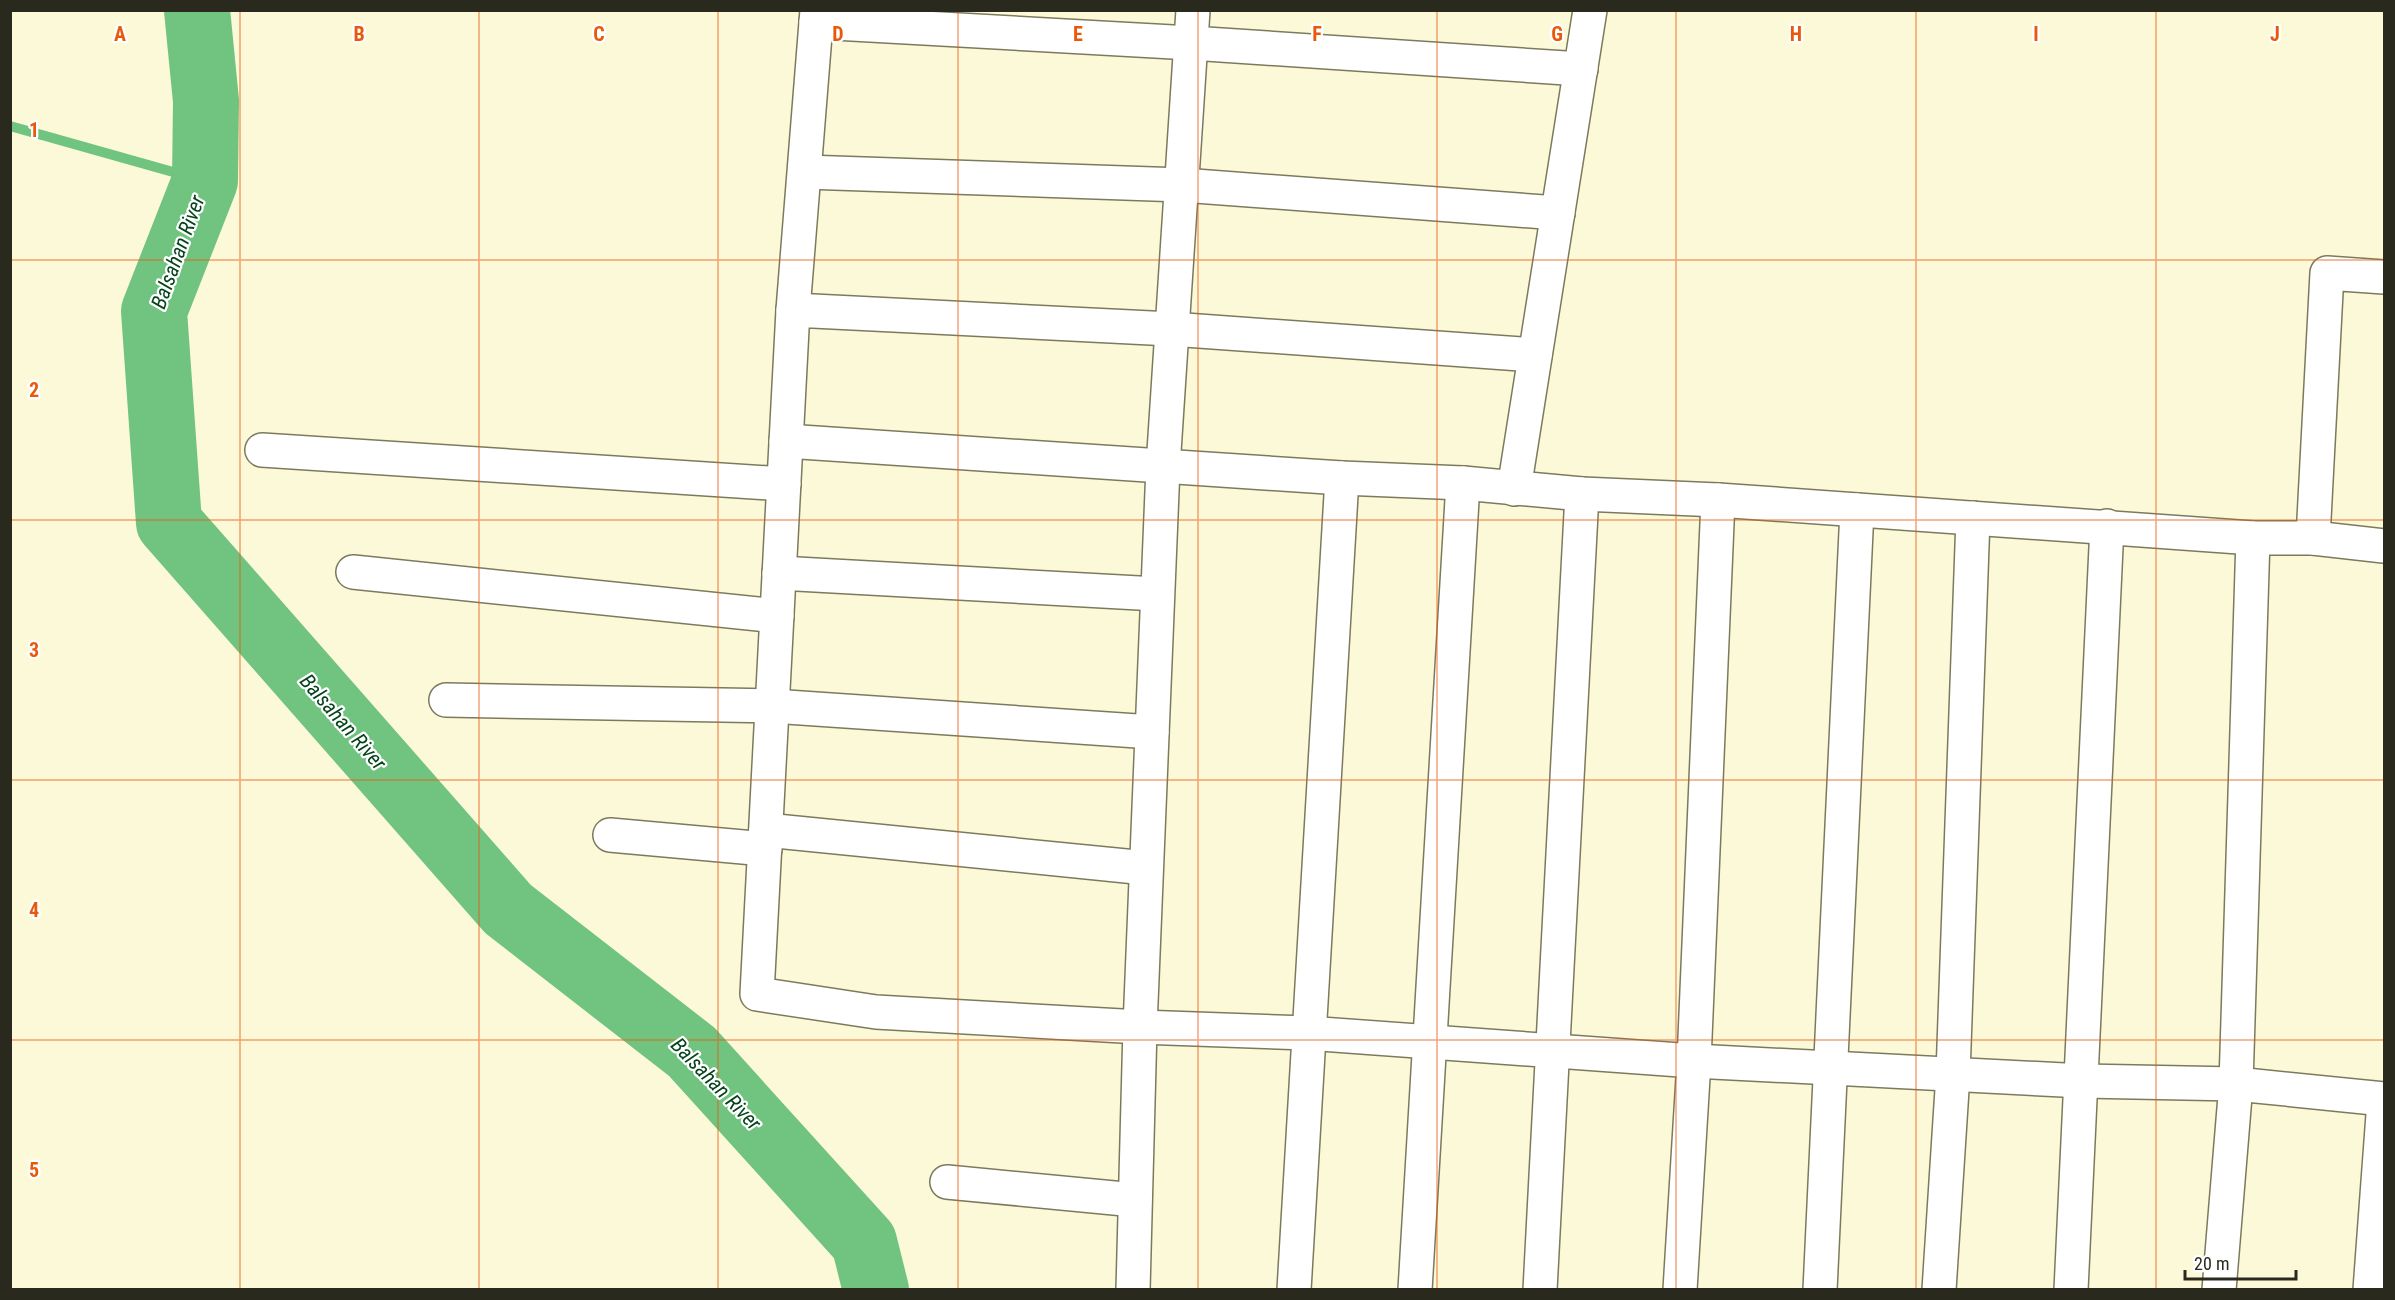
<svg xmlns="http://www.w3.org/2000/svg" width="2395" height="1300" font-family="'Roboto Condensed',sans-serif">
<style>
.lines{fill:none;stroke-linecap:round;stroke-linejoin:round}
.stream{stroke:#71c380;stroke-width:10}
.river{stroke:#71c380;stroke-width:66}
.minor-casing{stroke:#7c7a5d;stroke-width:36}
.minor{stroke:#fff;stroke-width:33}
.grid{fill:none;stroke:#e8590c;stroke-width:1.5;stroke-opacity:0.55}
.labels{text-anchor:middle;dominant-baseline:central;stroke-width:4.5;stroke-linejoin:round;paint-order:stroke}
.water-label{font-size:21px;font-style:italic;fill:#04441a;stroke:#fff}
.grid-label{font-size:20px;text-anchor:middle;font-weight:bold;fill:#e8590c;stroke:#fff;stroke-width:4.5;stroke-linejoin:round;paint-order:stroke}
</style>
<rect width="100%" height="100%" fill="#fcf9d9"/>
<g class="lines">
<!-- stream -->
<polyline class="stream" points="10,126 205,181"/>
<!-- river -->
<polyline class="river" points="197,10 206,101 205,181 154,311 169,523 508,909 692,1052 864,1242 876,1290"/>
<defs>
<g id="minor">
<polyline points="816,22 1191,43 1581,69"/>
<polyline points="805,172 1182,185 1558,213"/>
<polyline points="793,310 817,10"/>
<polyline points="1535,355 1171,329 793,310 757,994 876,1012 1140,1027 1307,1033 1694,1061 2083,1081 2236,1084 2384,1099"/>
<polyline points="786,441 1342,478 1463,483 1582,494 1718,500 2253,538 2313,538 2384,546"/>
<polyline points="262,450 784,484"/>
<polyline points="1514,489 1590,10"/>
<polyline points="2313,538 2327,273 2384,277"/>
<polyline points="353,572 777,616"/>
<polyline points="779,573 1157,594"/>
<polyline points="446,700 772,706 1152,732"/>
<polyline points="766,830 1146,868"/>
<polyline points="610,835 765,849"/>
<polyline points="947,1182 1135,1200"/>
<polyline points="1133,1290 1140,1027 1163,467 1193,10"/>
<polyline points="1294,1290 1342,478"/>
<polyline points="1415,1290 1463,483"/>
<polyline points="1540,1290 1582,494"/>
<polyline points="1680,1290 1694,1061 1718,500"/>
<polyline points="1820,1290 1857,510"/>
<polyline points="1939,1290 1953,1074 1973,518"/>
<polyline points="2071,1290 2107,526"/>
<polyline points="2219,1290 2236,1084 2253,538"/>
<polyline points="2370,1290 2384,1101"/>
</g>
</defs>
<!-- minor casing -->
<use href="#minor" class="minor-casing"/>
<!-- minor -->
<use href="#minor" class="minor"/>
</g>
<!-- grid -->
<path class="grid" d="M240 10V1290M479 10V1290M718 10V1290M958 10V1290M1198 10V1290M1437 10V1290M1676 10V1290M1916 10V1290M2156 10V1290M10 260H2384M10 520H2384M10 780H2384M10 1040H2384"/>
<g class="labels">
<!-- water labels -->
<g class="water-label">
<text transform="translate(178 252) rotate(-70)">Balsahan River</text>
<text transform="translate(343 722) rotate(49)">Balsahan River</text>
<text transform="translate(716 1084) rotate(46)">Balsahan River</text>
</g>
</g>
<g class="grid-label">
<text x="120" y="41">A</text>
<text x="359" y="41">B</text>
<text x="599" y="41">C</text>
<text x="838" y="41">D</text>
<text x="1078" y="41">E</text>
<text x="1317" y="41">F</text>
<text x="1557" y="41">G</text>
<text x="1796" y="41">H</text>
<text x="2036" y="41">I</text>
<text x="2275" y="41">J</text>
<text x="34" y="137">1</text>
<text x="34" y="397">2</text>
<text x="34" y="657">3</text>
<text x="34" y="917">4</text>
<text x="34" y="1177">5</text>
</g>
<!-- border -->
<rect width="2395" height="1300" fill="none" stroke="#2a291d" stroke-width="24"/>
<!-- scale -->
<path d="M2185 1270v9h111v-9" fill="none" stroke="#2a291d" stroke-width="3"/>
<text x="2194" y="1270" font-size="18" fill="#2a291d" stroke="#ffffff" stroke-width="4.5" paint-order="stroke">20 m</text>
</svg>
